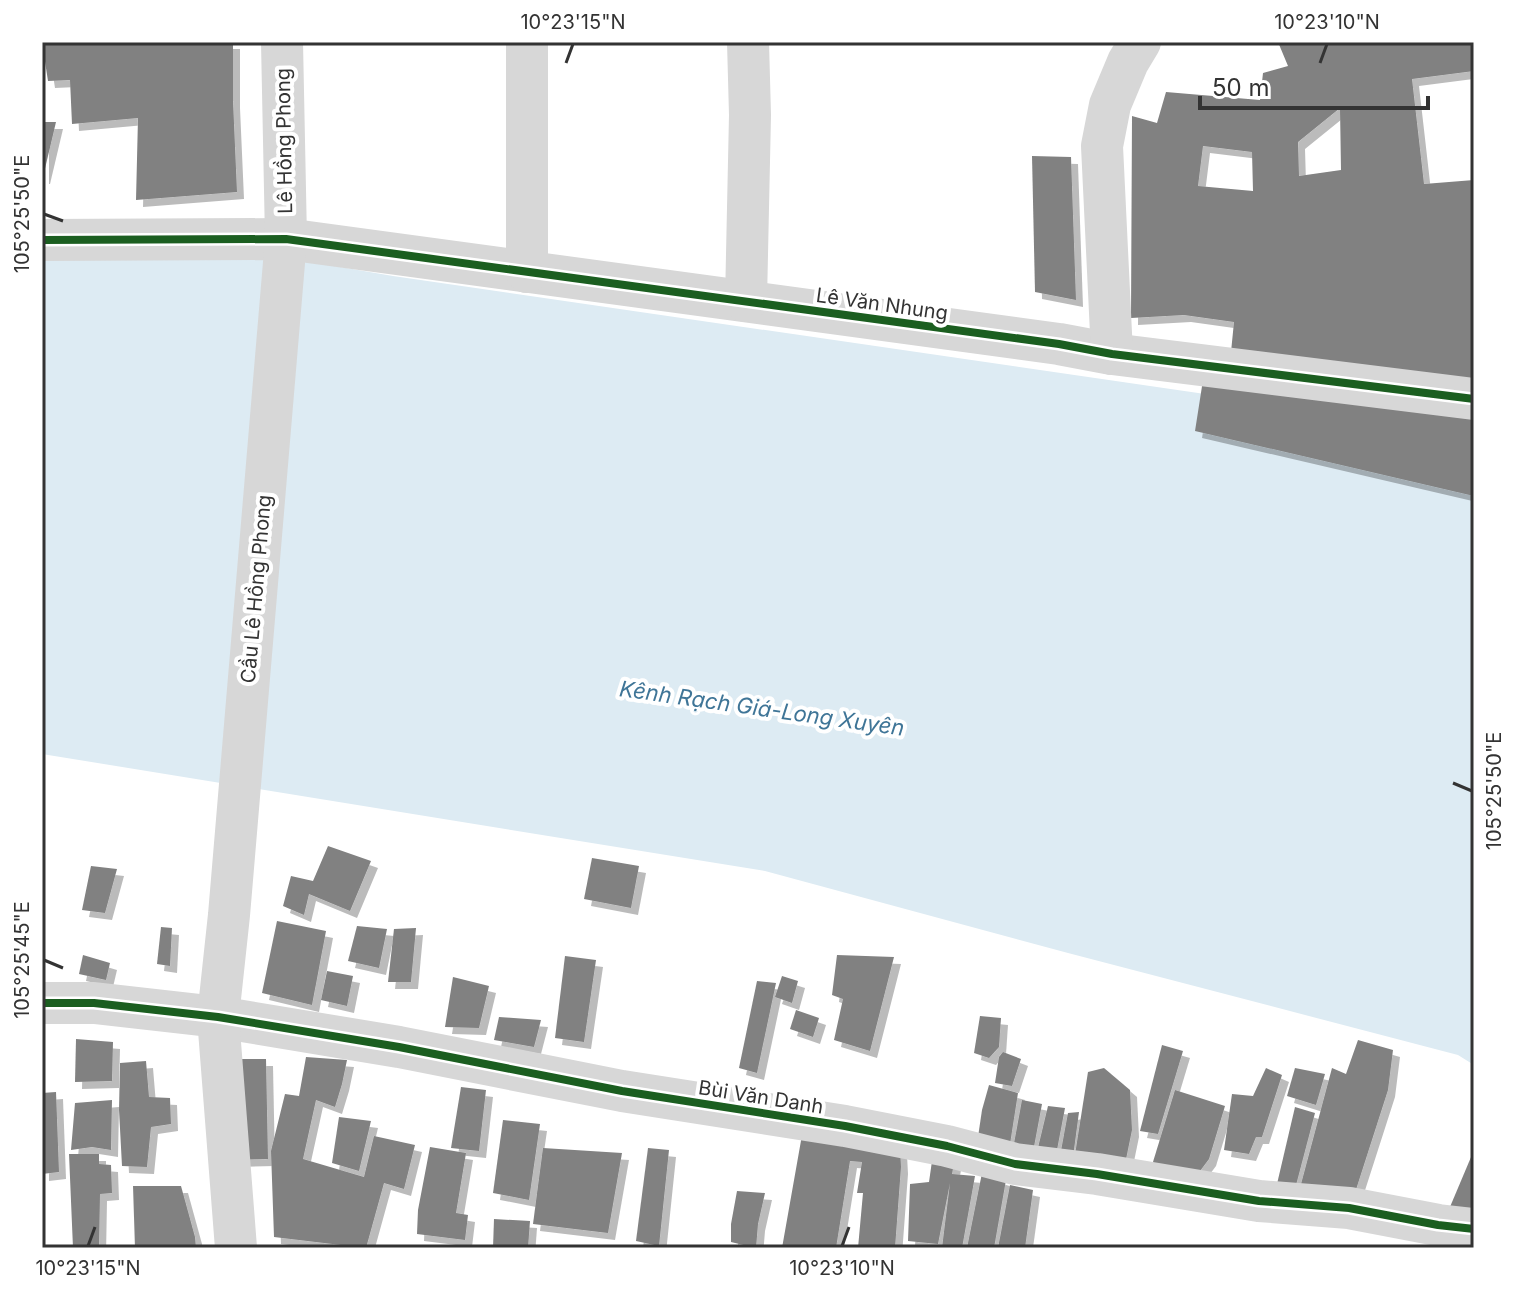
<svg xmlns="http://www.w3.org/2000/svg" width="1516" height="1290" font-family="Inter,sans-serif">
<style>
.water{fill:#ddebf3}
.building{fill:#818181;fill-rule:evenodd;filter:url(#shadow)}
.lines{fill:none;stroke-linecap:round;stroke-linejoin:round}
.minor{stroke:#d7d7d7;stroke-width:42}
.cycleway-casing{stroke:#fff;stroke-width:13}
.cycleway{stroke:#1b5e20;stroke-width:8}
.ticks{fill:none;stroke:#333;stroke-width:3}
.labels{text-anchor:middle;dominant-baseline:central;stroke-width:8;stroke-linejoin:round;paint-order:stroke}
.street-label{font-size:20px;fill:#333;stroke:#fff}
.water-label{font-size:22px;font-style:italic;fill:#3f7597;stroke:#fff}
.neatline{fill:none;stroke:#333;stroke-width:3}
.ticks-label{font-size:20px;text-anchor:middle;fill:#333}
</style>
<defs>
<filter id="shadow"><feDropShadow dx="7" dy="7" stdDeviation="0" flood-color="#0004"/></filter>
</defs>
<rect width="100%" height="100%" fill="#fff"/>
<!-- water -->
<polygon class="water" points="241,250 393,276 1474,433 1474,1065 1458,1055 1068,953 765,871 42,754 42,257"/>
<!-- building -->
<g class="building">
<polygon points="42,42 233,42 233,101 237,192 136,200 138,118 72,124 70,80 48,81"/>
<path d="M1278 42H1474V71L1412 79 1424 184 1474 180V379L1231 352 1234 322 1184 315 1131 318 1132 116 1157 123 1166 92 1260 100 1263 73 1288 66ZM1340 108 1341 170 1299 176 1298 142ZM1203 146 1252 152 1253 191 1198 186Z"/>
<polygon points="42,122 56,122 43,177 42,177"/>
<polygon points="1032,156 1071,157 1076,300 1035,292"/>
<polygon points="1203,380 1474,412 1474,496 1195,431"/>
<polygon points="328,846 371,861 350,911 309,894 304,915 283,906 291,876 313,881"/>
<polygon points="592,858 639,866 631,908 584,899"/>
<polygon points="91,866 117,869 105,913 82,910"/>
<polygon points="277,921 326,931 312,1005 262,993"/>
<polygon points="357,926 387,929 379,968 348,961"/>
<polygon points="161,927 172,928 170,966 157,964"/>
<polygon points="416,928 411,982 388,982 394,929"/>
<polygon points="83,955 110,963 106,980 79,974"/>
<polygon points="837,955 894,957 870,1051 834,1040 843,999 832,995"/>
<polygon points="565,956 596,960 584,1042 555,1038"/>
<polygon points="327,971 353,976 347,1006 321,1000"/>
<polygon points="782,976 798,981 792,1003 775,997"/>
<polygon points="453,977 489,986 479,1028 445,1027"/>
<polygon points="757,981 776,983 757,1073 739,1068"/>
<polygon points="796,1010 819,1018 813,1037 790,1029"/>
<polygon points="980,1016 1001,1018 999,1047 989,1058 974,1053"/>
<polygon points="499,1017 541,1020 534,1047 494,1040"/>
<polygon points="76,1039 113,1042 112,1081 75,1082"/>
<polygon points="1358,1040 1393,1050 1388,1090 1352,1202 1300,1188 1332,1068 1346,1074"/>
<polygon points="1162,1045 1183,1051 1158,1134 1140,1131"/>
<polygon points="1003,1052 1021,1059 1012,1086 995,1083 999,1057"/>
<polygon points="306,1057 347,1060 342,1084 335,1107 316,1100 303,1159 364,1177 374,1136 415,1145 404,1189 384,1183 366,1248 274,1237 271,1151 285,1094 299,1096"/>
<polygon points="229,1059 266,1059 268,1159 232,1160"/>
<polygon points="146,1061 149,1097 170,1098 171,1124 151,1127 147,1167 122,1166 119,1110 120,1063"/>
<polygon points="1104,1068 1130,1090 1132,1130 1124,1169 1074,1161 1088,1072"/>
<polygon points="1266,1068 1282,1075 1262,1137 1256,1137 1249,1154 1224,1150 1232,1094 1253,1096"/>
<polygon points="1295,1068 1325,1074 1316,1105 1287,1096"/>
<polygon points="989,1085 1018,1093 1010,1144 978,1137 982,1110"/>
<polygon points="461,1087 486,1090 479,1151 451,1148"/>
<polygon points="1175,1090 1225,1106 1209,1159 1194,1179 1149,1175"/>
<polygon points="56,1092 59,1172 42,1174 42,1093"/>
<polygon points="112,1100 111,1150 92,1147 71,1150 75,1103"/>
<polygon points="1022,1100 1042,1104 1033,1152 1013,1149"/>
<polygon points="1048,1106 1065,1108 1056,1155 1037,1152"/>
<polygon points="1295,1107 1315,1113 1295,1189 1277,1184"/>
<polygon points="1079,1112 1073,1157 1060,1156 1068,1113"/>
<polygon points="339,1117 371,1121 359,1171 332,1163"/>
<polygon points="503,1120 540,1124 529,1200 493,1193"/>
<polygon points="802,1135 900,1148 901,1167 895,1248 858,1248 863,1193 857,1193 862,1162 850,1161 836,1248 782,1248"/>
<polygon points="430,1147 466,1153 456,1213 468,1215 465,1240 417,1234 418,1210"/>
<polygon points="543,1148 622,1153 608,1233 533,1224"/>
<polygon points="648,1148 669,1150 659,1246 636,1241"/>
<polygon points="1474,1150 1474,1219 1447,1214"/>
<polygon points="69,1154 99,1154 99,1164 111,1165 112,1193 100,1194 99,1248 73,1248"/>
<polygon points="933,1154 955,1158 952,1174 975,1176 962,1248 942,1248 950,1183 938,1244 908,1241 910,1184 929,1182"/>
<polygon points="982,1173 1006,1180 994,1248 967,1248"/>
<polygon points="1010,1185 1033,1190 1025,1248 998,1248"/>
<polygon points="133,1186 181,1186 195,1237 196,1248 135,1248"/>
<polygon points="737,1191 765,1193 758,1224 756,1248 731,1242 731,1224"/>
<polygon points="494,1219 530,1221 528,1248 493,1248"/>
</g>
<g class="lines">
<!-- minor -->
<g class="minor">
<polyline points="42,240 286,239 1059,344 1112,354 1474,399"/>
<polyline points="527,272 527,42"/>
<polyline points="746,301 750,115 748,42"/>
<polyline points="1112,354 1102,146 1110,105 1128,62 1140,42"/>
<polyline points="42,1003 94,1003 218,1017 399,1047 622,1091 845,1126 947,1146 1015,1164 1097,1174 1259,1201 1349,1208 1438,1225 1474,1229"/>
<polyline points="236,1248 218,1017 229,915 286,239 282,42"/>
</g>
<defs>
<g id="cycleway">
<polyline points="42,240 286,239 1059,344 1112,354 1474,399"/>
<polyline points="42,1003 94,1003 218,1017 399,1047 622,1091 845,1126 947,1146 1015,1164 1097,1174 1259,1201 1349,1208 1438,1225 1474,1229"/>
</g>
</defs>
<!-- cycleway casing -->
<use href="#cycleway" class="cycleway-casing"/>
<!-- cycleway -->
<use href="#cycleway" class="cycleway"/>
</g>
<!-- ticks -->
<path class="ticks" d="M566 63 573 44M1320 63 1327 44M44 214 63 221M1453 783 1472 791M44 960 63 968M88 1246 95 1227M842 1246 849 1227"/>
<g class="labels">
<!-- street labels -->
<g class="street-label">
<text transform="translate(284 141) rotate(-91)">Lê Hồng Phong</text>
<text transform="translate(882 304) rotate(8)">Lê Văn Nhung</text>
<text transform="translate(256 589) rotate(-85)">Cầu Lê Hồng Phong</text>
<text transform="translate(761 1097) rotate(9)">Bùi Văn Danh</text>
</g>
<!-- water labels -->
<g class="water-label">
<text transform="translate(762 708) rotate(8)">Kênh Rạch Giá-Long Xuyên</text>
</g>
</g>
<!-- border -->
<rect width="1516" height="1290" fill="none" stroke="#ffffff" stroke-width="88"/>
<!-- scale -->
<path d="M1200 96v12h228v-12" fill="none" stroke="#333333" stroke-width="4"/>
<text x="1212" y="96" font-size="24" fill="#333333" stroke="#ffffff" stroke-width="6" paint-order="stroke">50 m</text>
<rect x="44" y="44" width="1428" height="1202" class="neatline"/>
<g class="ticks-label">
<text x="573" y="29">10°23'15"N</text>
<text x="1327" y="29">10°23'10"N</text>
<text transform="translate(22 214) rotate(-90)" y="7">105°25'50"E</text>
<text transform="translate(1494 791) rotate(-90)" y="7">105°25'50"E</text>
<text transform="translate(22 960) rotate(-90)" y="7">105°25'45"E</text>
<text x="88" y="1275">10°23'15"N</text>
<text x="842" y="1275">10°23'10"N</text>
</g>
</svg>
